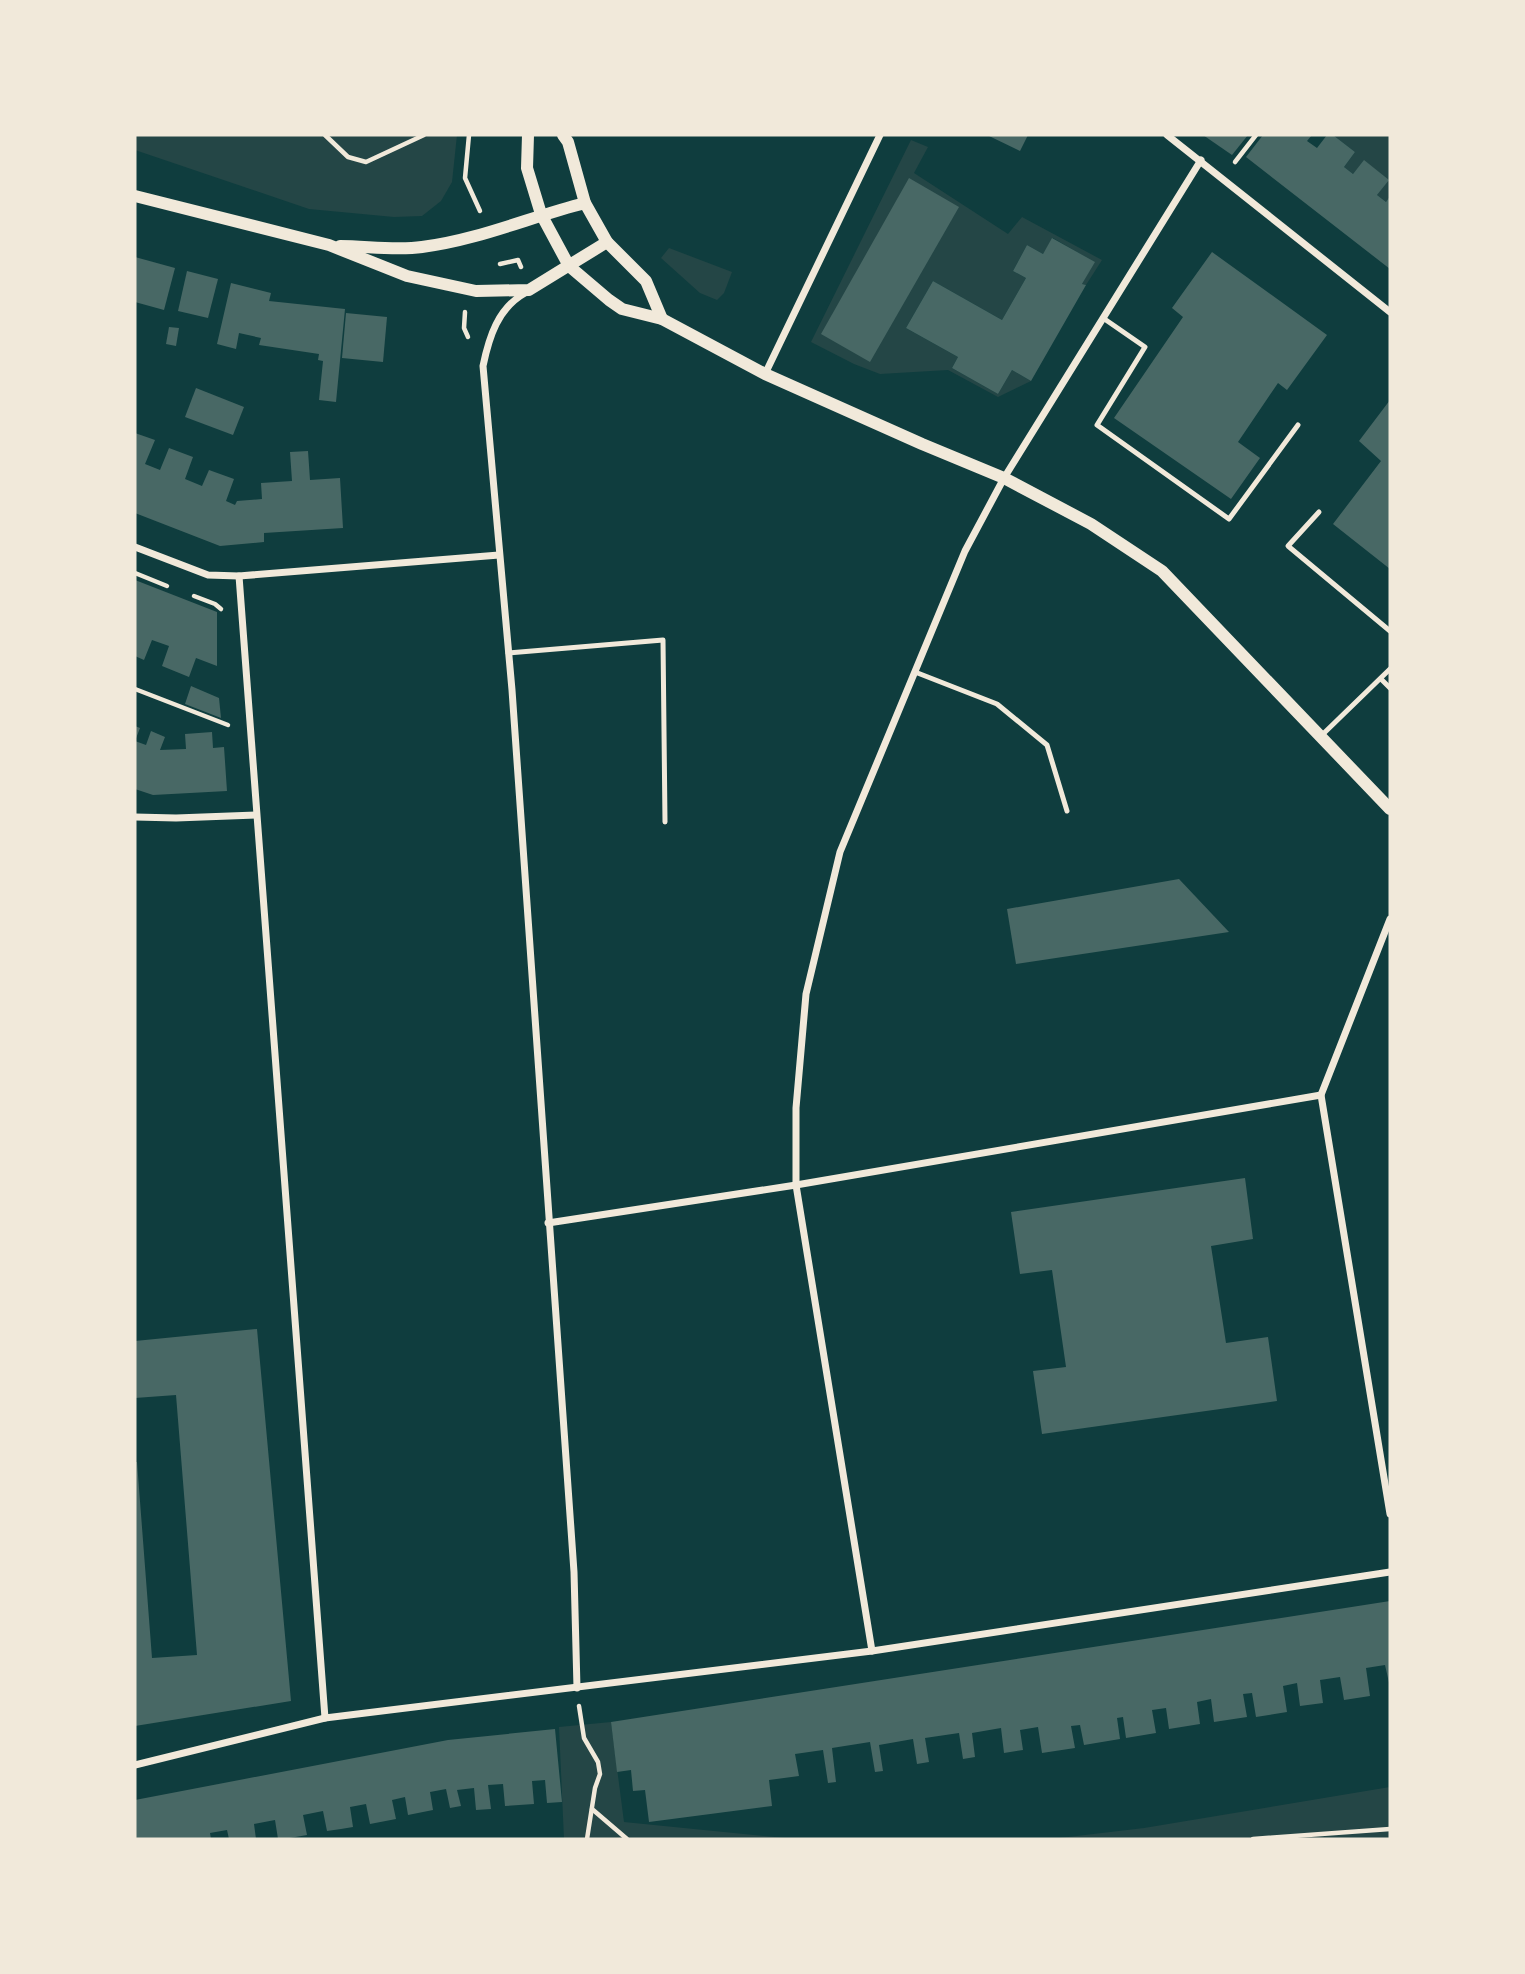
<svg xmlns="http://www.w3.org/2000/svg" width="1525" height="1974" font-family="'Sofia Sans Condensed',sans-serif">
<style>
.green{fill:#244646}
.building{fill:#486865}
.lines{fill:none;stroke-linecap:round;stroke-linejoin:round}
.path{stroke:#f1e9da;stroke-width:4.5}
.service{stroke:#f1e9da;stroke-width:5}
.minor{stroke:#f1e9da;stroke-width:7}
.tertiary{stroke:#f1e9da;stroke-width:12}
</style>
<rect width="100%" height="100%" fill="#0f3d3e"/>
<!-- green -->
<g class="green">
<polygon points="135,135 457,135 452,182 441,201 422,216 394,217 309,209 135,150"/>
<polygon points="1333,135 1390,135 1390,196 1386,202 1377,195 1388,180 1364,161 1353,174 1344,167 1355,152"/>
<polygon points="911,140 928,147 914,173 1008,234 1022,217 1102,260 1086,285 1082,284 1094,262 1053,238 1043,254 1027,245 1013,271 1026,278 1002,320 933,281 906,328 958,357 952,368 998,394 1012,370 1031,381 998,397 948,370 880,374 854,364 811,342"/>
<polygon points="669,248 732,272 724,293 717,300 700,293 661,258"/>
<polygon points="611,1722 624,1822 795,1839 564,1839 559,1727"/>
<polygon points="1390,1787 1390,1839 1051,1839 1144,1828"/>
</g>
<!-- building -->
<g class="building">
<polygon points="987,135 1028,135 1020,151"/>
<polygon points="1203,135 1248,135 1232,155"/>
<polygon points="1263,135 1312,135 1307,141 1317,148 1327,135 1333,135 1355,152 1344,167 1353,174 1364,160 1389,180 1377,195 1386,202 1390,196 1390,269 1246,157"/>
<polygon points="909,178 959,207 870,362 821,334"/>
<polygon points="1052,238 1095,262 1082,284 1086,285 1031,381 1012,370 998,394 952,368 958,357 906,328 933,281 1002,320 1026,278 1013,271 1027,245 1043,254"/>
<polygon points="1212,252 1327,335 1287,390 1278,383 1238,442 1260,458 1231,499 1114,418 1183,317 1172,308"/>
<polygon points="135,257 175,268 164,310 135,302"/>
<polygon points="187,271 218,279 208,318 178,311"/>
<polygon points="231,283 271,293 269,301 345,309 336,402 319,400 323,361 318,360 319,354 259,345 261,338 239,333 236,349 217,344"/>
<polygon points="346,313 387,317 383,362 342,358"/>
<polygon points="169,327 179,328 176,346 166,344"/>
<polygon points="196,388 244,407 233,435 185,417"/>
<polygon points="1390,400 1390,569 1333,524 1381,461 1359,441"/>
<polygon points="135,433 155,440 145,464 160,470 169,448 193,457 185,479 202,486 209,470 234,479 226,501 235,505 237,501 262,499 261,483 292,481 290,452 308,451 310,480 340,478 343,528 264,533 264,542 220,546 135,513"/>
<polygon points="135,580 217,612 217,666 196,658 189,677 162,666 169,646 152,640 144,660 135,656"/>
<polygon points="191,686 219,698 221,718 185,704"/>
<polygon points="135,726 140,728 135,741 146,745 151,731 165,737 160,750 186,749 185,734 212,732 213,748 224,747 227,791 153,795 135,789"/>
<polygon points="1179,879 1229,932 1016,964 1007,909"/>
<polygon points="1245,1178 1253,1239 1211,1246 1226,1343 1268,1337 1277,1401 1042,1434 1033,1371 1066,1367 1052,1270 1020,1274 1011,1212"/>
<polygon points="257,1329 291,1701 135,1726 135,1462 137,1462 152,1658 197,1655 176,1395 135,1398 135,1341"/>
<polygon points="1390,1601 1390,1687 1385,1665 1366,1668 1370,1696 1344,1700 1340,1677 1320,1680 1323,1703 1300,1706 1297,1683 1283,1686 1287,1712 1256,1717 1252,1693 1243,1694 1247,1717 1214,1722 1211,1699 1197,1702 1200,1724 1169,1729 1166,1708 1152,1710 1156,1733 1126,1738 1123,1717 1117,1718 1120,1739 1084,1745 1080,1725 1071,1726 1075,1748 1042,1753 1038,1727 1020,1730 1023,1750 1004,1753 1001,1728 972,1733 975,1757 963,1759 959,1733 925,1738 929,1762 917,1764 913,1739 879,1745 883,1771 875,1772 870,1742 832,1748 836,1782 828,1783 823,1750 795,1754 799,1776 769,1780 772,1806 649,1822 645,1790 633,1791 631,1770 617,1772 611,1722"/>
<polygon points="555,1729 562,1802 547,1803 545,1780 532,1781 534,1804 505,1806 503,1784 488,1785 491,1809 476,1810 474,1788 457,1790 461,1806 450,1808 446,1789 430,1792 433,1810 408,1815 405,1797 392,1800 396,1819 370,1824 366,1804 350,1807 353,1827 341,1829 327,1831 323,1811 303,1815 307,1835 284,1839 278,1839 275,1820 254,1824 256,1839 229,1839 227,1830 210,1833 211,1839 135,1839 135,1800 448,1740"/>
</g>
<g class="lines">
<!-- path -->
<g class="path">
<polyline points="325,135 348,157 366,162 424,135"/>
<polyline points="469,135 465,178 480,211"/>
<polyline points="1235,162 1256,135"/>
<polyline points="500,264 518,260 521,267"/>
<polyline points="465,312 464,328 468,337"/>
<polyline points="135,573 167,586"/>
<polyline points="194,596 215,604 221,609"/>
<polyline points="135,689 228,725"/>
<polyline points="579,1706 584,1738 598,1762 600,1774 595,1788 587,1839"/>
<polyline points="592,1809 627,1839"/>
<polyline points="1253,1839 1390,1829"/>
</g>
<!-- service -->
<g class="service">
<polyline points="1103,318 1145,347 1097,425 1229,519 1298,425"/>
<polyline points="1319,512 1288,546 1390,631"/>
<polyline points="508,653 663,640 665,822"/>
<polyline points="915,672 997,704 1047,745 1067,811"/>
<polyline points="1381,679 1390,688"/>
<polyline points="1322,735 1390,669"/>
</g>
<!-- minor -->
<g class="minor">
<polyline points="1167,135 1390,312"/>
<path d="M525 293C498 308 489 337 483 366L512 690 574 1572 577 1688"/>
<polyline points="765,374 880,135"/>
<polyline points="135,547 208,575 239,576 499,555"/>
<polyline points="239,576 325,1718"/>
<polyline points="135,817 176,818 256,815"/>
<polyline points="1390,919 1321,1095 1390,1514"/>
<polyline points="548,1223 796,1185 1321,1095"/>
<polyline points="872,1651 796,1185 796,1108 806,994 840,852 965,551 1004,478 1201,160"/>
<polyline points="135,1765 325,1718 872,1651 1390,1572"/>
</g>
<!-- tertiary -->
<g class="tertiary">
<polyline points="528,135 527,168 541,214 569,266 609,300 622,309 662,319 765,374 922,444 1004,478 1091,524 1162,571 1390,809"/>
<polyline points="563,135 568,142 585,203 607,242 646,281 662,319"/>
<polyline points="135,196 329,245 407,276 476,291 529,290 607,242"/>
<path d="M340 246C366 246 396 251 422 247 478 240 530 217 585 203"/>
</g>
</g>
<!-- border -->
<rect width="1525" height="1974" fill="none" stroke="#f1e9da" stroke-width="273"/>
</svg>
